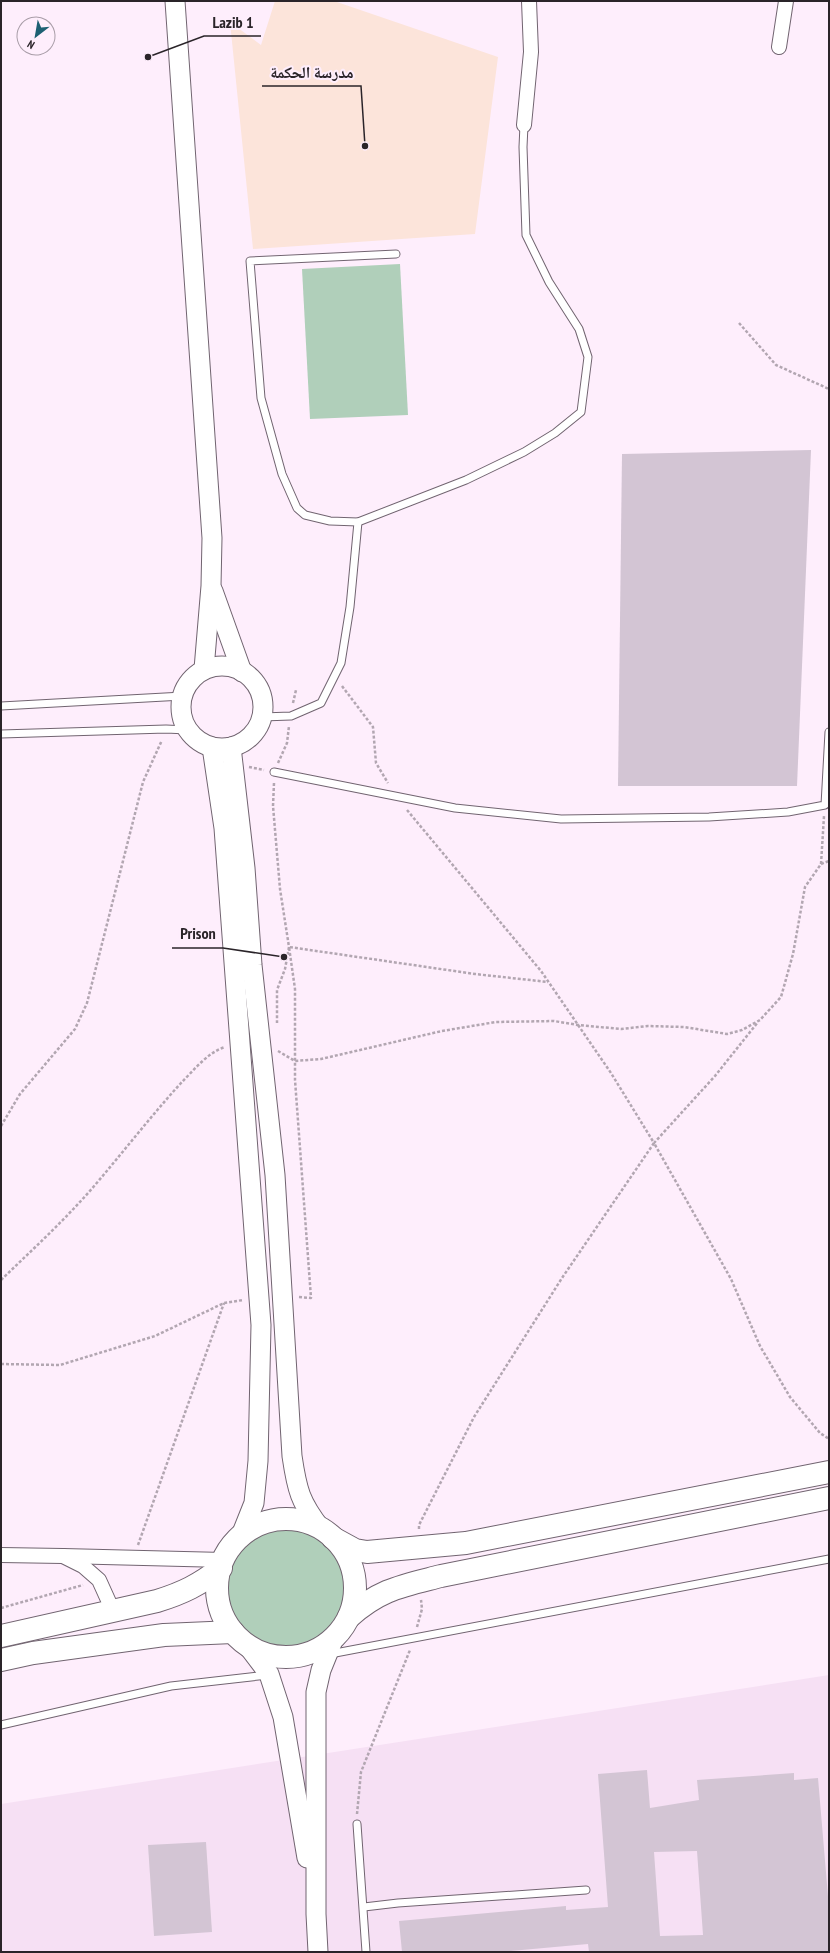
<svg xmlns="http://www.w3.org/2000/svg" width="830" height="1953" font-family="'PT Sans Narrow','Noto Naskh Arabic',sans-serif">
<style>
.built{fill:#f6e0f4}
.education{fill:#fce4da}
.green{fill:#b0cfba}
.building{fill:#d3c5d4;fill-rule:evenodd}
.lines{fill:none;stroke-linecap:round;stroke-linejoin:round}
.service-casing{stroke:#716470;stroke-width:9}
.minor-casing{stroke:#716470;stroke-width:16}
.secondary-casing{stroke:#716470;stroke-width:21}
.trunk-casing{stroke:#716470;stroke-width:24}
.path{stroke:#b2a6b1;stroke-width:2.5;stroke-dasharray:3 2;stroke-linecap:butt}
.service{stroke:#fff;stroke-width:7}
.minor{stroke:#fff;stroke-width:14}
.secondary{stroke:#fff;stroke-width:19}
.trunk{stroke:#fff;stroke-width:22}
.leader{fill:none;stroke:#2a2429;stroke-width:1.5}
.callout-dot{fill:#2a2429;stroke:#feeefc;stroke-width:1.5}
.callout-label{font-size:16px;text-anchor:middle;font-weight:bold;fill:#2a2429;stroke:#feeefc;stroke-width:4;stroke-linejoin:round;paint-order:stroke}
</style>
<rect width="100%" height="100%" fill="#feeefc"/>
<!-- built -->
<polygon class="built" points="829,1675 829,1952 1,1952 1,1804"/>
<!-- education -->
<polygon class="education" points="275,1 334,1 498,57 475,234 253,249 230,22 261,45"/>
<!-- green -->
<g class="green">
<polygon points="400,264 408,415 310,419 302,269"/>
<circle cx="286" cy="1588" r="59"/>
</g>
<!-- building -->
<g class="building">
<polygon points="811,450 797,786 618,786 622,454"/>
<path d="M647 1770 650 1808 699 1800 697 1780 794 1773V1780L818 1778 829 1908V1952H589L588 1944 499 1952H402L399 1921 566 1906V1910L608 1907 598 1774ZM697 1851 703 1935 660 1936 654 1852Z"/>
<polygon points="206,1842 212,1932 154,1936 148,1845"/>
</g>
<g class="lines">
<defs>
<g id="service">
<polyline points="396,254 250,261 261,398 282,474 297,508 305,515 330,521 358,522 466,480 524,452 555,433 581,412 588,357 579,329 549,282 526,235 523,147 524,125"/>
<polyline points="1,706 183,696"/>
<polyline points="262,717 291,716 321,703 341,663 350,607 358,522"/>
<polyline points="1,734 166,729 187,730"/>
<polyline points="274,772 455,808 561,819 709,817 788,812 825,805 829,732"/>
<polyline points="330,1654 829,1559"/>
<polyline points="1,1725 171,1686 268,1675"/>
<polyline points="357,1824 366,1952"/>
<polyline points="364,1907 398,1903 586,1890"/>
</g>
<g id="minor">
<polyline points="779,47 786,1"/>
<polyline points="524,125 531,52 529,1"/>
<polyline points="1,1555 63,1556 83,1566 99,1580 113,1611"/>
<polyline points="63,1556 224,1560"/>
</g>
<g id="secondary">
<polyline points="175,1 212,538 211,586 204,669"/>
<polyline points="213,591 242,672"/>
<circle cx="222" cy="707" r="41"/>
<polyline points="212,747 224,828 261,1325 258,1461 254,1503 240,1538"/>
<path d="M231 747 245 868 252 965 275 1175 292 1456C297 1490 300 1502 321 1529"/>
<polyline points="247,1645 269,1674 283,1717 307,1858"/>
<polyline points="318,1952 316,1914 316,1692 321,1670 334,1638"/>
</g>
<g id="trunk">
<circle cx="286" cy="1588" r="69"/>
<polyline points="333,1538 355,1550 367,1552 466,1543 829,1472"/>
<path d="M349 1617C380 1589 402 1586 441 1576L829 1498"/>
<path d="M1 1636 157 1601C183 1593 199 1585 221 1568"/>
<polyline points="1,1660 33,1653 164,1635 233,1632"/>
</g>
</defs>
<!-- service casing -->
<use href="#service" class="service-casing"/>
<!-- minor casing -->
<use href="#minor" class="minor-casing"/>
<!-- secondary casing -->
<use href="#secondary" class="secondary-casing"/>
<!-- trunk casing -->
<use href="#trunk" class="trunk-casing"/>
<!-- path -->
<g class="path">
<polyline points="739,323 776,365 829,389"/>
<polyline points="342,686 373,727 376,763 388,783"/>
<polyline points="293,703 296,690"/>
<polyline points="278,763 287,743 289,726"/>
<polyline points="249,767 264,770"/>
<polyline points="274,783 273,806 280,889 289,947 285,969 277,990 277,1023"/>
<polyline points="407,810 541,971 611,1073 654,1143 715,1076 758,1022"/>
<polyline points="821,864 824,816"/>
<polyline points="278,1051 295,1061 321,1059 442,1031 496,1022 554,1021 578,1025 621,1029 648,1026 684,1027 727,1034 742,1030 760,1020 781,997 793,954 805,887 821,864 829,861"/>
<polyline points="1,1126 20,1094 75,1029 87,1003 143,782 162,740"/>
<path d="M1 1280C33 1249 66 1219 95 1185 124 1151 151 1116 181 1083 193 1071 208 1052 225 1047"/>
<polyline points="299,1297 311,1298 295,1080 295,989 289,947 475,974 548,982"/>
<polyline points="1,1364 60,1365 155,1336 224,1303 243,1300"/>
<polyline points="419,1529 419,1525 474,1417 562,1278 654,1143 731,1279 760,1346 790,1397 820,1433 829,1439"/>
<polyline points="138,1545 224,1303"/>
<polyline points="1,1608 83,1585"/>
<polyline points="417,1627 422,1609 421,1600"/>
<polyline points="357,1814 361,1772 410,1650"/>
</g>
<!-- service -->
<use href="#service" class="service"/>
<!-- minor -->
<use href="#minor" class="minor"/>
<!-- secondary -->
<use href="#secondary" class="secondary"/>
<!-- trunk -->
<use href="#trunk" class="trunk"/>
</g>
<!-- callouts -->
<path class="leader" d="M148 57L204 36H261M365 146L361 86H262M284 957L223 948H172"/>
<g class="callout-dot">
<circle cx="148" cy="57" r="4"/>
<circle cx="365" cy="146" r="4"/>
<circle cx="284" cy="957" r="4"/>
</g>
<g class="callout-label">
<text x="233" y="28">Lazib 1</text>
<text x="312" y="78">مدرسة الحكمة</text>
<text x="198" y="939">Prison</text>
</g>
<!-- border -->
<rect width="830" height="1953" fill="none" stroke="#2a2429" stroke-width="4"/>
<!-- north arrow -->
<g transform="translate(36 36) rotate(211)"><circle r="19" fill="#feeefc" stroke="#a99da8"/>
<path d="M0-3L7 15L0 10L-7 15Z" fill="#1d6073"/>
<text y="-6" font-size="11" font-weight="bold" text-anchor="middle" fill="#2a2429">N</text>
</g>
</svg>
